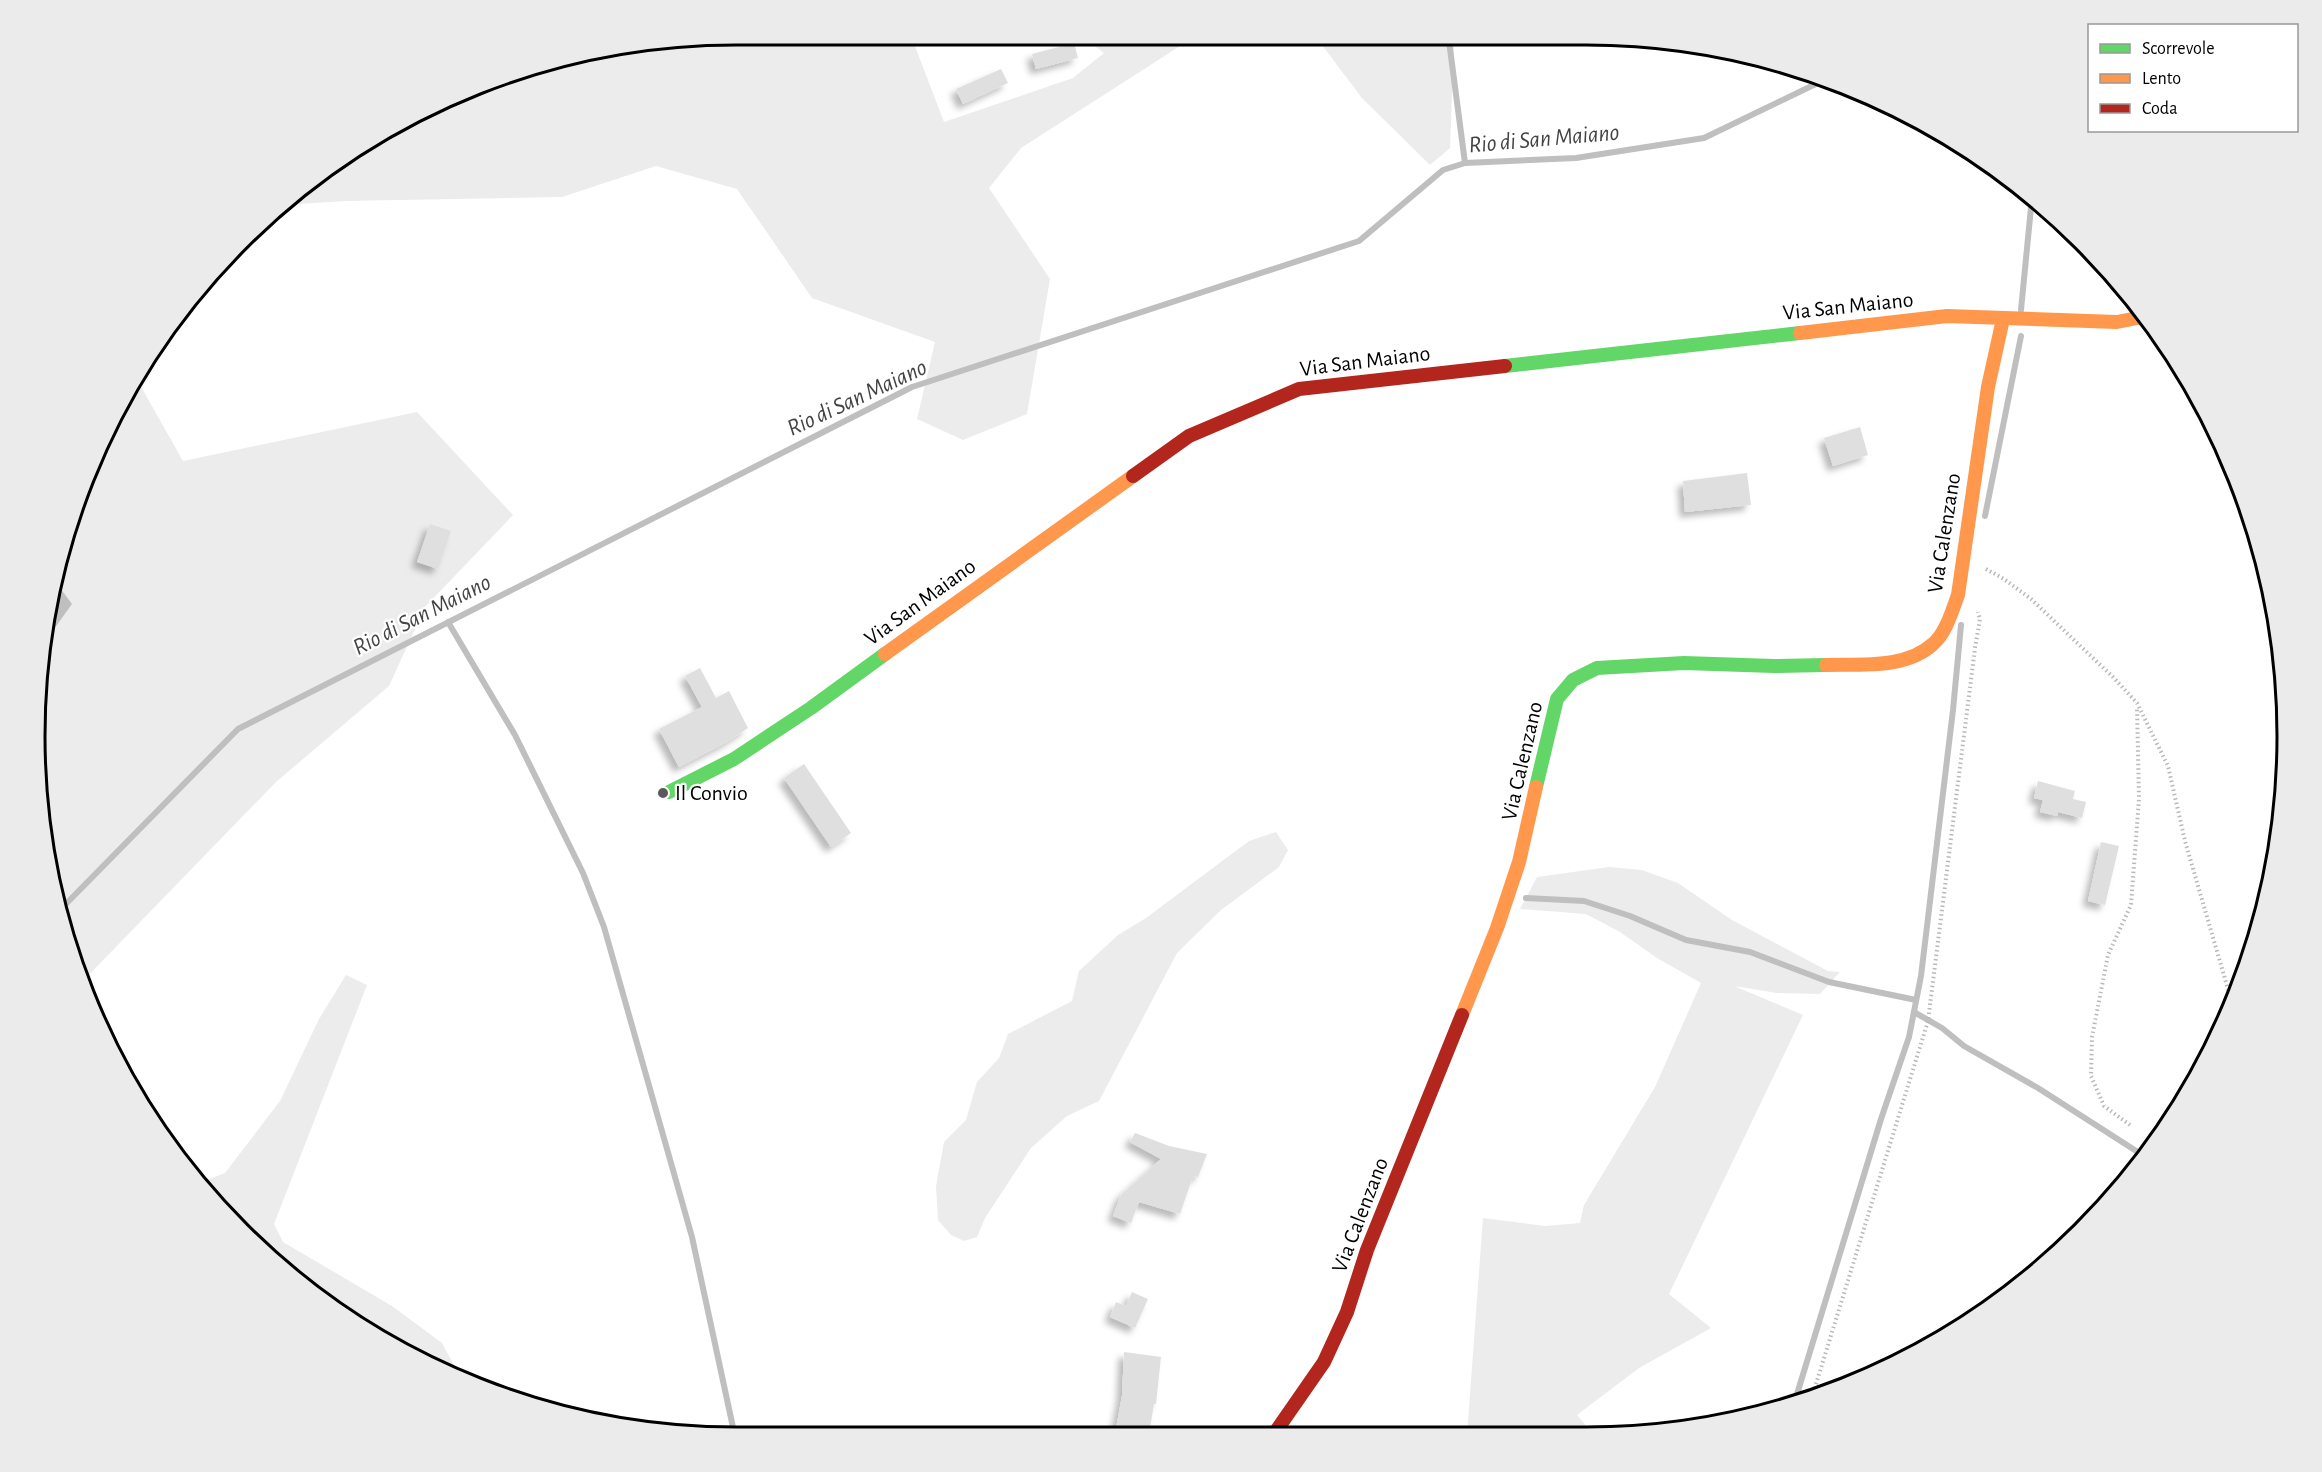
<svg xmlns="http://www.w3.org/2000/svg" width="2322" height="1472" font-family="'Alegreya Sans',sans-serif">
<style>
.green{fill:#ececec}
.water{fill:#bfbfbf}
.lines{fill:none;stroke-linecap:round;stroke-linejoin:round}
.stream{stroke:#bfbfbf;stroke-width:6}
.building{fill:#dfdfdf;filter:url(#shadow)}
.path{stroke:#b9b9b9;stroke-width:4;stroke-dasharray:1.5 3;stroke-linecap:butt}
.fast{stroke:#63d668;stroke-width:14}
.slow{stroke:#ff974d;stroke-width:14}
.jam{stroke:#b3261e;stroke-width:14}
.poi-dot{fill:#595959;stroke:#fff;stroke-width:2}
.labels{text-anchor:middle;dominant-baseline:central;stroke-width:4.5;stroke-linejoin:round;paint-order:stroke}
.street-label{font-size:22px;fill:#000;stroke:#fff}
.poi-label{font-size:22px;fill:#000;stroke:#fff;text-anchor:start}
.water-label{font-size:24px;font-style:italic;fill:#444;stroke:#fff}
.rim{fill:none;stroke:#000;stroke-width:3}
</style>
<defs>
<filter id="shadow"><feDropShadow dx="-5.5" dy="5.5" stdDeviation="3" flood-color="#0004"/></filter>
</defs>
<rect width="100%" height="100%" fill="#fff"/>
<!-- green -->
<g class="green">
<polygon points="644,41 913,41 944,122 1073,78 1104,53 1088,41 1188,41 1021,148 989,188 1050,279 1027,414 963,440 917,419 935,342 812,298 737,189 656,166 562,197 346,201 282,205 346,153 511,72"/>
<polygon points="1319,41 1454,41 1450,148 1430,165 1362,98"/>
<polygon points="135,376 183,461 417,412 513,515 425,607 389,686 276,782 81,983 58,917 40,827 36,690 72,510 128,386"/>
<polygon points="1276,832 1288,850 1279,867 1221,910 1177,953 1099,1101 1067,1116 1031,1148 985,1218 977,1237 964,1241 951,1235 938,1220 936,1186 944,1142 966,1120 977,1082 999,1058 1008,1034 1072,1001 1079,971 1118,935 1146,918 1249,841"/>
<polygon points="1609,867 1642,870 1678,883 1732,920 1828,971 1840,972 1820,994 1777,993 1734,986 1803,1015 1669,1294 1711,1328 1639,1368 1577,1415 1595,1436 1467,1435 1483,1218 1545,1226 1580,1223 1584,1205 1655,1087 1701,983 1657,958 1620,932 1586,914 1520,909 1537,877"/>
<polygon points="346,975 367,985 274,1224 283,1242 392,1306 442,1343 463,1382 347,1319 274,1264 202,1182 225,1173 280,1101 319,1019"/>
</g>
<!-- water -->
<polygon class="water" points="57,584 72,604 54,629 47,634"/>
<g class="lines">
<!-- stream -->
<g class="stream">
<polyline points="1449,41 1465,163"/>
<polyline points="2021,310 2032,197"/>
<polyline points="1985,516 2021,336"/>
<polyline points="448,622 515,735 583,873 604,927 692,1237 734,1432"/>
<polyline points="1526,898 1584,901 1630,916 1686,940 1750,952 1829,982 1916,1000"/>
<polyline points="57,913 238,729 912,387 1359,241 1443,170 1465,163 1576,158 1704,138 1824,80"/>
<polyline points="1914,1012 1942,1028 1964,1046 2038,1088 2144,1156"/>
<polyline points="1794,1404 1881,1119 1909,1037 1921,976 1953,710 1961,625"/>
</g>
</g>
<!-- building -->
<g class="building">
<polygon points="1074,43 1078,58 1036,69 1032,54"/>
<polygon points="1001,69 1008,83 963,104 956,89"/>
<polygon points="1860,427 1868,455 1833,466 1824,438"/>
<polygon points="1747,473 1751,505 1685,512 1683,481"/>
<polygon points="430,524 451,531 438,569 417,562"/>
<polygon points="700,668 716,698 729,691 748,728 725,743 679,767 659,729 702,707 685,676"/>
<polygon points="804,764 851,833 831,847 784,778"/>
<polygon points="2038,781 2075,791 2073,799 2086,802 2082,818 2058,812 2057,816 2040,812 2043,800 2034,798"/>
<polygon points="2101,842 2119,846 2105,905 2088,901"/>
<polygon points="1135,1133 1169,1146 1207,1154 1198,1177 1193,1176 1180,1214 1139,1202 1131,1223 1113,1216 1121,1195 1161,1159 1130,1142"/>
<polygon points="1132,1292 1148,1299 1135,1328 1110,1317 1116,1302 1126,1306"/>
<polygon points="1124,1352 1161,1357 1156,1404 1154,1404 1149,1434 1115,1434 1122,1396"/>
</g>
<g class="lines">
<!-- path -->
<g class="path">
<polyline points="1986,569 2004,579 2031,599 2113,677 2137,703 2168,766 2185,841 2232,1003"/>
<polyline points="2130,1125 2104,1106 2091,1076 2092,1037 2108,955 2131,905 2139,799 2137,707"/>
<polyline points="1812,1397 1928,1021 1975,648 1980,619 1978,612"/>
</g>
<!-- fast -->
<g class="fast">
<polyline points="1505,366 1800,333"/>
<polyline points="1536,787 1557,699 1573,680 1597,668 1684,663 1774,666 1826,665"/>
<polyline points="669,792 734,759 811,708 885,654"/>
</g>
<!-- slow -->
<g class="slow">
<polyline points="1800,333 1947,316 2117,322 2147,316"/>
<polyline points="885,654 1133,476"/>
<path d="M1826 665C1861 664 1906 669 1933 644 1946 633 1952 611 1958 595L1988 387 2003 319"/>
<polyline points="1462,1015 1497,928 1519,862 1536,787"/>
</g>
<!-- jam -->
<g class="jam">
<polyline points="1133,476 1189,436 1299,389 1505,366"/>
<polyline points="1274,1434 1324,1362 1347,1312 1367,1250 1462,1015"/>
</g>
</g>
<!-- markers -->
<circle class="poi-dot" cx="663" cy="793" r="6"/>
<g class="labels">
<!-- street labels -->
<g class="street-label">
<text transform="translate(1848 306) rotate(-6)">Via San Maiano</text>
<text transform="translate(1365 361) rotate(-7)">Via San Maiano</text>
<text transform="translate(1944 533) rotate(-81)">Via Calenzano</text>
<text transform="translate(920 602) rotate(-36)">Via San Maiano</text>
<text transform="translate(1522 761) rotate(-77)">Via Calenzano</text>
<text transform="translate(1360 1215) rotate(-69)">Via Calenzano</text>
</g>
<!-- poi labels -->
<g class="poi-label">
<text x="675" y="793">Il Convio</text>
</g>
<!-- water labels -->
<g class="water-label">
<text transform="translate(1544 139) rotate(-5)">Rio di San Maiano</text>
<text transform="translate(857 398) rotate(-25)">Rio di San Maiano</text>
<text transform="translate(422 615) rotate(-27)">Rio di San Maiano</text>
</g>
</g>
<!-- crop -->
<path d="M0 0H2322V1472H0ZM736 45H1586A691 691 0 0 1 2277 736V736A691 691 0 0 1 1586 1427H736A691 691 0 0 1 45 736V736A691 691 0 0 1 736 45Z" fill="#ebebeb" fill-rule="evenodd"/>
<path class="rim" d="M736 45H1586A691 691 0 0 1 2277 736V736A691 691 0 0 1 1586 1427H736A691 691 0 0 1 45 736V736A691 691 0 0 1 736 45Z"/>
<!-- legend -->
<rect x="2088" y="24" width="210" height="108" fill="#ffffff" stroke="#999999" stroke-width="1.5"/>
<rect x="2100" y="44" width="30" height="9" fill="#63d668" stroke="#999999" stroke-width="1.5"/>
<text x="2142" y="54" font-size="18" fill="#000000">Scorrevole</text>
<rect x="2100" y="74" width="30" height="9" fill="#ff974d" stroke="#999999" stroke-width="1.5"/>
<text x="2142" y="84" font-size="18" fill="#000000">Lento</text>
<rect x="2100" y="104" width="30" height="9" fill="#b3261e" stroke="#999999" stroke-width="1.5"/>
<text x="2142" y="114" font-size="18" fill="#000000">Coda</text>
</svg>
